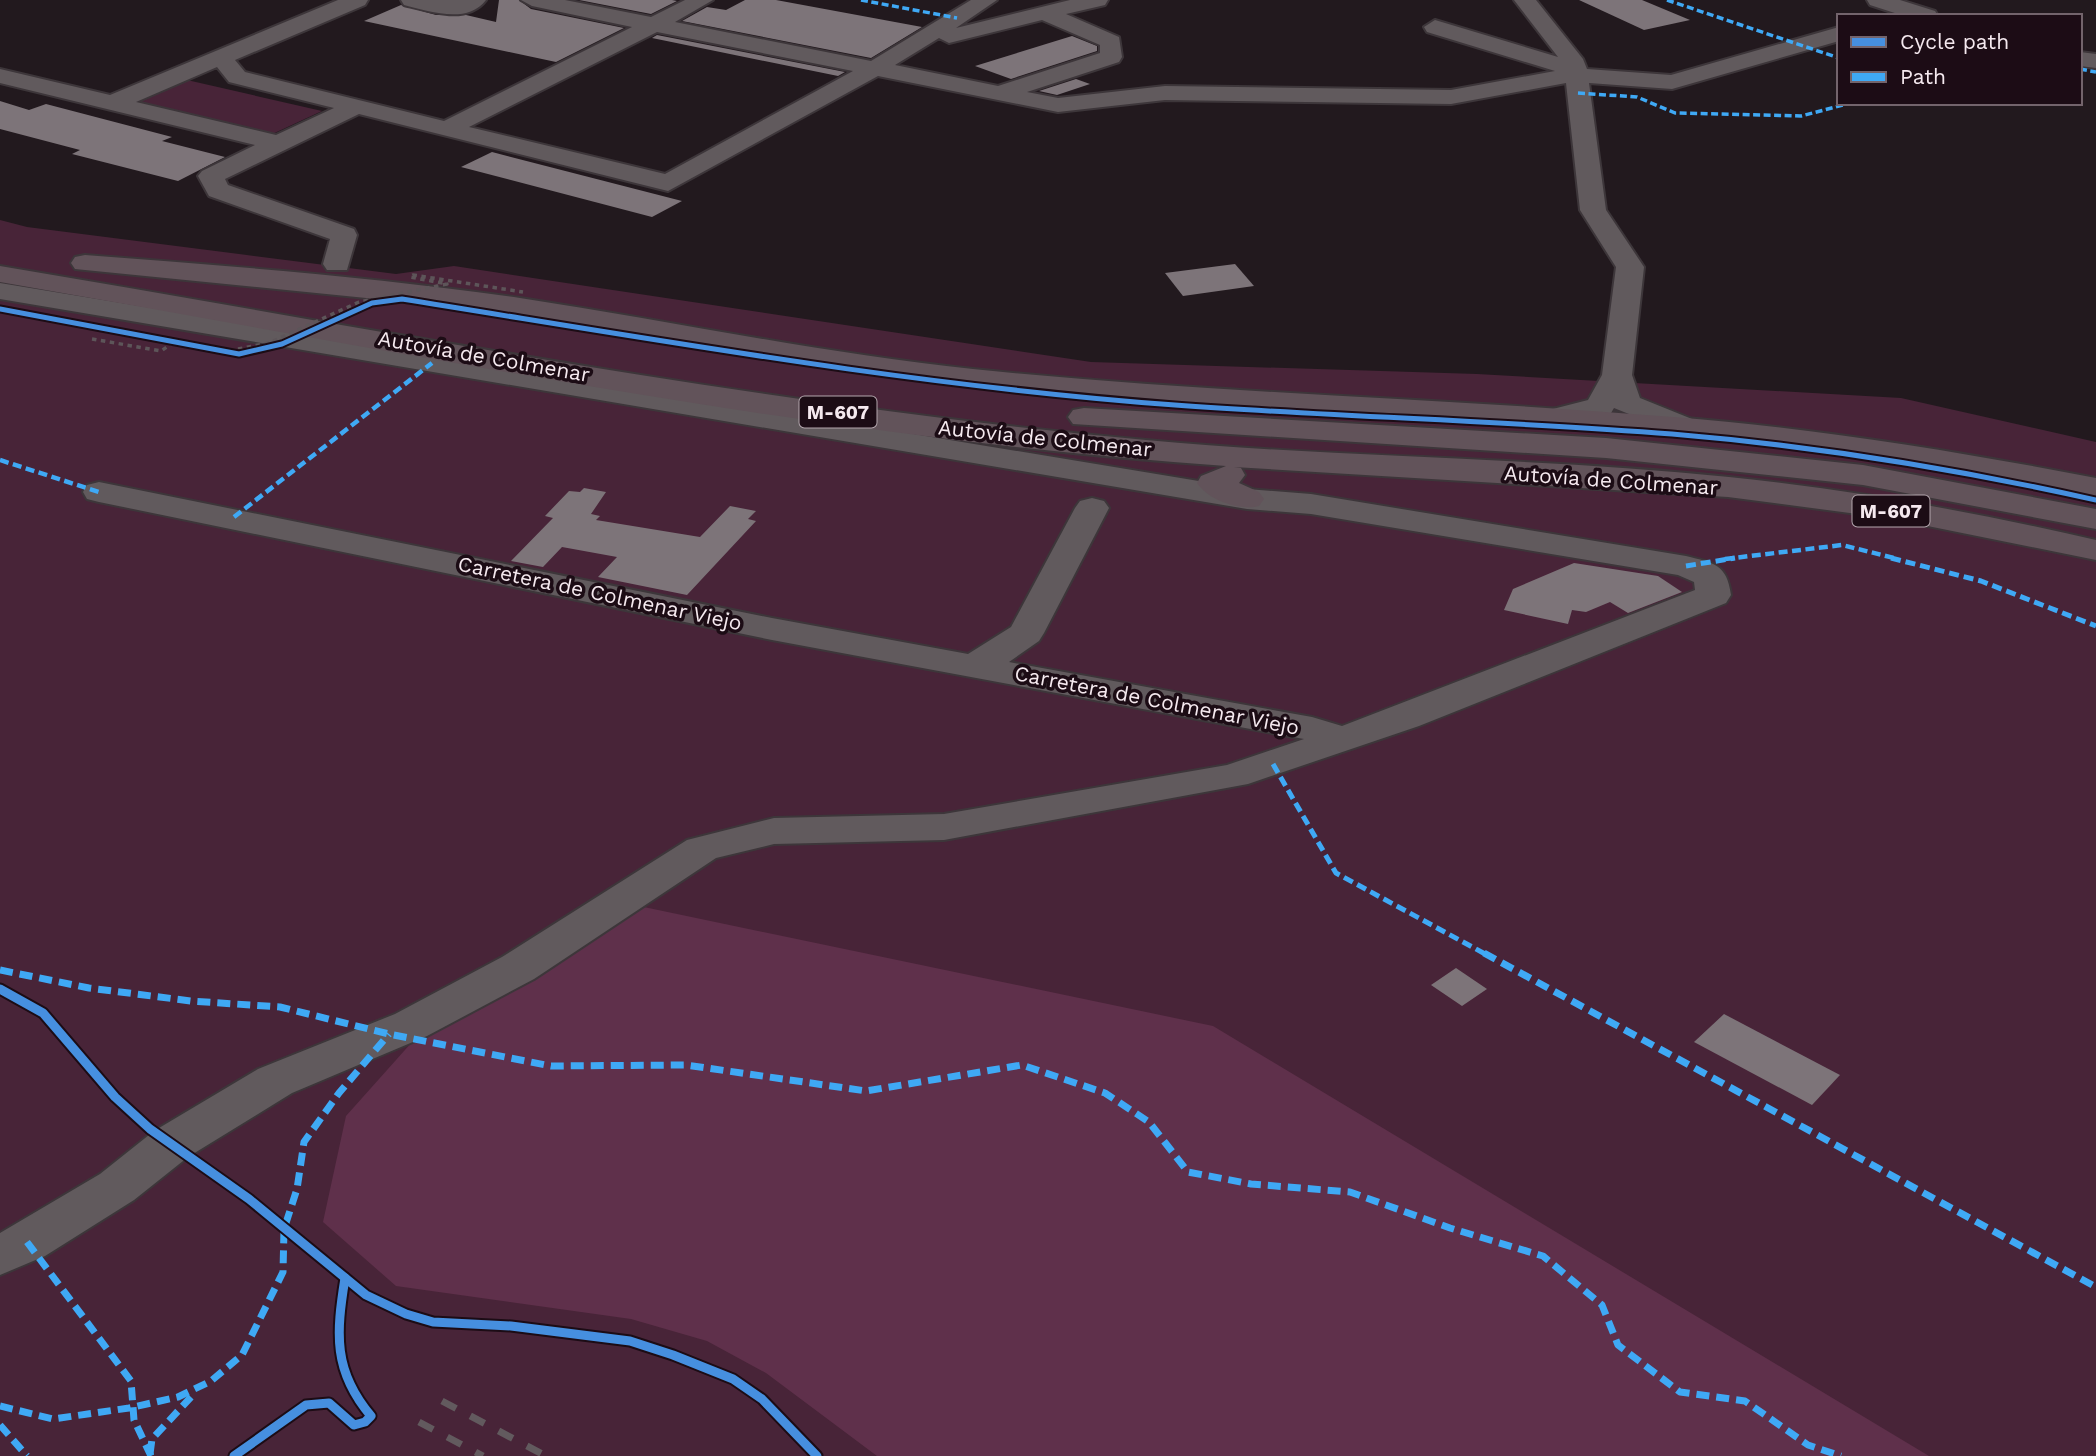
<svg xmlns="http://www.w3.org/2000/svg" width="2096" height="1456" font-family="'Work Sans',sans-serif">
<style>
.green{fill:#482438}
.forest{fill:#5f304b}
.building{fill:#7d7479}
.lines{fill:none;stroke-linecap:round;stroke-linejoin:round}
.minor-casing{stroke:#3d363a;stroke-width:4}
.highway-casing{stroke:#3d363a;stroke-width:4}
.path{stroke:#5d5559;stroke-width:3.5;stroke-dasharray:4.5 4.5;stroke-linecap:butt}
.minor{fill:#615a5d;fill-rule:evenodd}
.highway{fill:#62535a;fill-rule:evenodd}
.rail{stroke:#625a5e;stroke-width:7;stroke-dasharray:16 16;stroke-linecap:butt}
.path-bridge{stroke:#5d5559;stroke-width:3.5;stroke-dasharray:4.5 4.5;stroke-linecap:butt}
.quiet-far3{stroke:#3fa9f5;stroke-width:3.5;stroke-dasharray:7 3.5;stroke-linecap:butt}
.quiet-far2{stroke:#3fa9f5;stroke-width:4.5;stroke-dasharray:9 4.5;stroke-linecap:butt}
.quiet-far1{stroke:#3fa9f5;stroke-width:5;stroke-dasharray:10 5;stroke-linecap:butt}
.quiet{stroke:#3fa9f5;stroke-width:7;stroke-dasharray:13 7;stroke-linecap:butt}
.cycleway-far1-casing{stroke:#1c0c15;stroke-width:9}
.cycleway-casing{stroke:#1c0c15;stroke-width:13}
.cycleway-far1{stroke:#468fdf;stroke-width:5}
.cycleway{stroke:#468fdf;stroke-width:9}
.labels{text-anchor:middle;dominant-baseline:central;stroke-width:7;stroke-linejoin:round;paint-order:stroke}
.shield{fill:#1c0c15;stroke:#b4a7ae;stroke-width:2}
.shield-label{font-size:19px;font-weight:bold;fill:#f5e9ef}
.street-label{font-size:21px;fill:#f5e9ef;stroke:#1c0c15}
</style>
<rect width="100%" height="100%" fill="#22191e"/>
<!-- green -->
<g class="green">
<polygon points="187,80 322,111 266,137 130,103"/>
<polygon points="0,220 27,227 396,274 454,266 1091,362 1477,374 1901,398 2096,442 2096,1456 0,1456"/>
</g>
<!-- forest -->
<polygon class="forest" points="639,906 1213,1026 1929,1456 877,1456 766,1373 707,1341 631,1319 396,1286 323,1222 346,1116 421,1032"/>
<!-- building -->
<g class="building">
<polygon points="499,0 519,0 531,9 624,28 556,62 364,21 401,5 436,15 466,15 496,22"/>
<polygon points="579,0 672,0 677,1 651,14"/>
<polygon points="745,0 776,0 922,27 871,58 682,21 707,7 726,10"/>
<polygon points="1579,0 1642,0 1690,20 1644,30"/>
<polygon points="657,35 845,72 838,76 652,38"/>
<polygon points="1072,36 1097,46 1097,51 1011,79 975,66"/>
<polygon points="1076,79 1090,84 1057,95 1039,91"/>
<polygon points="0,101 29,110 46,104 172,137 162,141 225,157 178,181 72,154 80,150 0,129"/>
<polygon points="492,152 682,201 652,217 461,167"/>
<polygon points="1235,264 1254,286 1183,296 1165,273"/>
<polygon points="584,488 606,492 591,514 600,516 596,520 700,537 730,506 756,511 748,519 756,521 687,595 598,577 617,557 562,547 543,567 511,561 553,518 545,516 569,491 580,492"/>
<polygon points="1574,563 1658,576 1682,592 1628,613 1610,602 1586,612 1572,610 1568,624 1504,610 1513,589"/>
<polygon points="1456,968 1487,989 1462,1006 1431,985"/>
<polygon points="1724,1014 1840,1075 1812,1105 1694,1042"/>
</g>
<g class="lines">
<defs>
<g id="minor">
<path d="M338 0H368L365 5 235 60 245 72 444 121 632 27 532 6 521 0H565L651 17 685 0H713L675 22 871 61 971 0H997L956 28 1070 0H1108L1105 5 1066 14 1119 37 1122 57 1119 62 1027 92 1058 98 1165 86 1451 90 1555 71 1427 32 1424 27 1435 20 1558 57 1514 0H1536L1583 59 1587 69 1671 75 1839 27V41L1672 89 1589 83 1606 210 1644 267 1632 375 1640 398 1692 419 1697 426 1692 433 1681 435 1614 408 1611 413 1560 426 1549 424 1544 417 1549 410 1588 400 1602 375 1616 267 1580 210 1566 83 1451 104 1165 100 1058 112 878 76 668 191 359 114 225 179 228 185 354 229 357 235 347 270H327L323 264 330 239 209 196 198 176 202 171 255 145 0 83V69L110 95ZM1042 20 1100 45V53L998 86 895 65 939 38 949 43ZM657 32 853 71 665 174 469 127ZM217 67 229 82 334 108 276 135 136 102Z"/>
<path d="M401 0H486C467 25 429 11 404 5Z"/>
<polygon points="1867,0 1900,0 1935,11 1938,16 1904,16 1870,5"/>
<polygon points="2080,52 2096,54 2096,68 2080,66"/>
<path d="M0 283 1247 489 1311 494 1686 556C1714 563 1727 564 1731 595L1726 603 1419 726 1248 784 944 840 774 844 716 858 534 979 427 1036 292 1093 188 1157 134 1200 45 1256 0 1275V1233L100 1174 154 1131 258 1069 395 1014 502 957 687 840 774 818 944 814 1227 765 1304 739 772 640 99 502 87 499 83 492 87 485 99 482 772 618 968 654 1011 627 1075 508 1080 501 1092 498 1104 501 1109 508 1044 633 1039 641 1009 662 1312 717 1342 726 1695 590 1694 582 1678 575 1311 514 1247 509 0 299Z"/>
</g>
<g id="highway">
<path d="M85 255C230 266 376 277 520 298 671 321 821 353 973 369 1206 393 1440 398 1673 417 1816 428 1956 451 2096 478V498L1957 470 1818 450 1678 436 1114 400 973 387 859 372 466 308 75 269 71 263 75 257Z"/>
<path d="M0 266C381 330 761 405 1146 440 1340 458 1535 457 1729 477 1853 490 1975 512 2096 540V560L1888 518 1728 497 1234 467 1241 468 1245 475 1239 483 1259 492 1264 499 1259 506C1240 511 1208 500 1197 483L1201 476 1226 466C814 438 406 352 0 282Z"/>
<polygon points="1084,408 1606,438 1863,465 2096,509 2096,529 1863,485 1606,458 1073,424 1068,417 1073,410"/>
</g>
</defs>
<!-- minor casing -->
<use href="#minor" class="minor-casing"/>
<!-- highway casing -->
<use href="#highway" class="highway-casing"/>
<!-- path -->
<polyline class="path" points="92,339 161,351 173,343"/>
<!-- minor -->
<use href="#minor" class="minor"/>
<!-- highway -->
<use href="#highway" class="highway"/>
<!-- rail -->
<g class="rail">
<polyline points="442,1401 546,1456"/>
<polyline points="419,1422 483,1456"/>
</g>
<!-- path-bridge -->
<polyline class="path-bridge" points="238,349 269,343 359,302 447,284 410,277 413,275 523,292"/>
<!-- quiet-far3 -->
<g class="quiet-far3">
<polyline points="861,0 957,18"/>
<polyline points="1667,0 1839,58"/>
<polyline points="2080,69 2096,72"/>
<polyline points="1578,93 1637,97 1675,113 1801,116 1851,103"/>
</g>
<!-- quiet-far2 -->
<g class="quiet-far2">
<polyline points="0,460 99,492"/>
<polyline points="234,517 432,363"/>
<polyline points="1725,559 1842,545 1898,559"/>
</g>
<!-- quiet-far1 -->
<g class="quiet-far1">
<polyline points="1891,558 1981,581 2096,626"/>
<polyline points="1686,566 1735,558"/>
<polyline points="1273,764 1336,873 1487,955"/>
</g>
<!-- quiet -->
<g class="quiet">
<polyline points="1484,953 2096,1287"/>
<polyline points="0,970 89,988 191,1001 280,1007 389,1034 551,1066 686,1065 866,1091 1022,1065 1105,1093 1149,1122 1188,1172 1251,1184 1350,1192 1450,1228 1543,1256 1602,1305 1618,1345 1680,1392 1745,1401 1808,1445 1841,1456"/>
<polyline points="27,1242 131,1381 134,1420 151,1456"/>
<polyline points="0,1406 53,1419 129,1408 178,1397 211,1381 242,1355 283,1272 284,1229 297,1189 304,1142 339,1093 389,1034"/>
<polyline points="0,1425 27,1456"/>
<polyline points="150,1454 152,1439 191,1397"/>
</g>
<defs>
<path id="cycleway-far1" d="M0 309 239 354 282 344 372 303 402 299C659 340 916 386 1175 405 1341 417 1507 421 1672 434 1815 446 1957 469 2096 500"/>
<g id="cycleway">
<polyline points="0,989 43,1013 115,1097 150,1129 249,1199 366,1295 406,1314 433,1322 511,1326 630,1341 673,1355 733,1379 762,1399 817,1456"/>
<path d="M234 1456 306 1405 329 1403 354 1425 365 1422 371 1416C333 1371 336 1334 345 1278"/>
</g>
</defs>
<!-- cycleway-far1 casing -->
<use href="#cycleway-far1" class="cycleway-far1-casing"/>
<!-- cycleway casing -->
<use href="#cycleway" class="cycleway-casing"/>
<!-- cycleway-far1 -->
<use href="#cycleway-far1" class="cycleway-far1"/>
<!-- cycleway -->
<use href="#cycleway" class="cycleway"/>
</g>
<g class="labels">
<!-- shield labels -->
<g class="shield">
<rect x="799.5" y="396.5" width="77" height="31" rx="5"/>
<rect x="1852.5" y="495.5" width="77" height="31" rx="5"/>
</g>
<g class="shield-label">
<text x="838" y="412">M-607</text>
<text x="1891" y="511">M-607</text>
</g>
<!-- street labels -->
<g class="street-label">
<text transform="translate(484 356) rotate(10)">Autovía de Colmenar</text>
<text transform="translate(1045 438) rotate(6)">Autovía de Colmenar</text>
<text transform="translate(1611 480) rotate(4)">Autovía de Colmenar</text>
<text transform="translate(600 593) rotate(12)">Carretera de Colmenar Viejo</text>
<text transform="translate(1157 700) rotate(11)">Carretera de Colmenar Viejo</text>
</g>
</g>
<!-- legend -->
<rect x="1837" y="14" width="245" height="91" fill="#1c0c15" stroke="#73646c" stroke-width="2"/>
<rect x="1851" y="37" width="35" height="10" fill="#468fdf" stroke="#73646c" stroke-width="2"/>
<text x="1900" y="49" font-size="21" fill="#f5e9ef">Cycle path</text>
<rect x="1851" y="72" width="35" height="10" fill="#3fa9f5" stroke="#73646c" stroke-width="2"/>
<text x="1900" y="84" font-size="21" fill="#f5e9ef">Path</text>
</svg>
